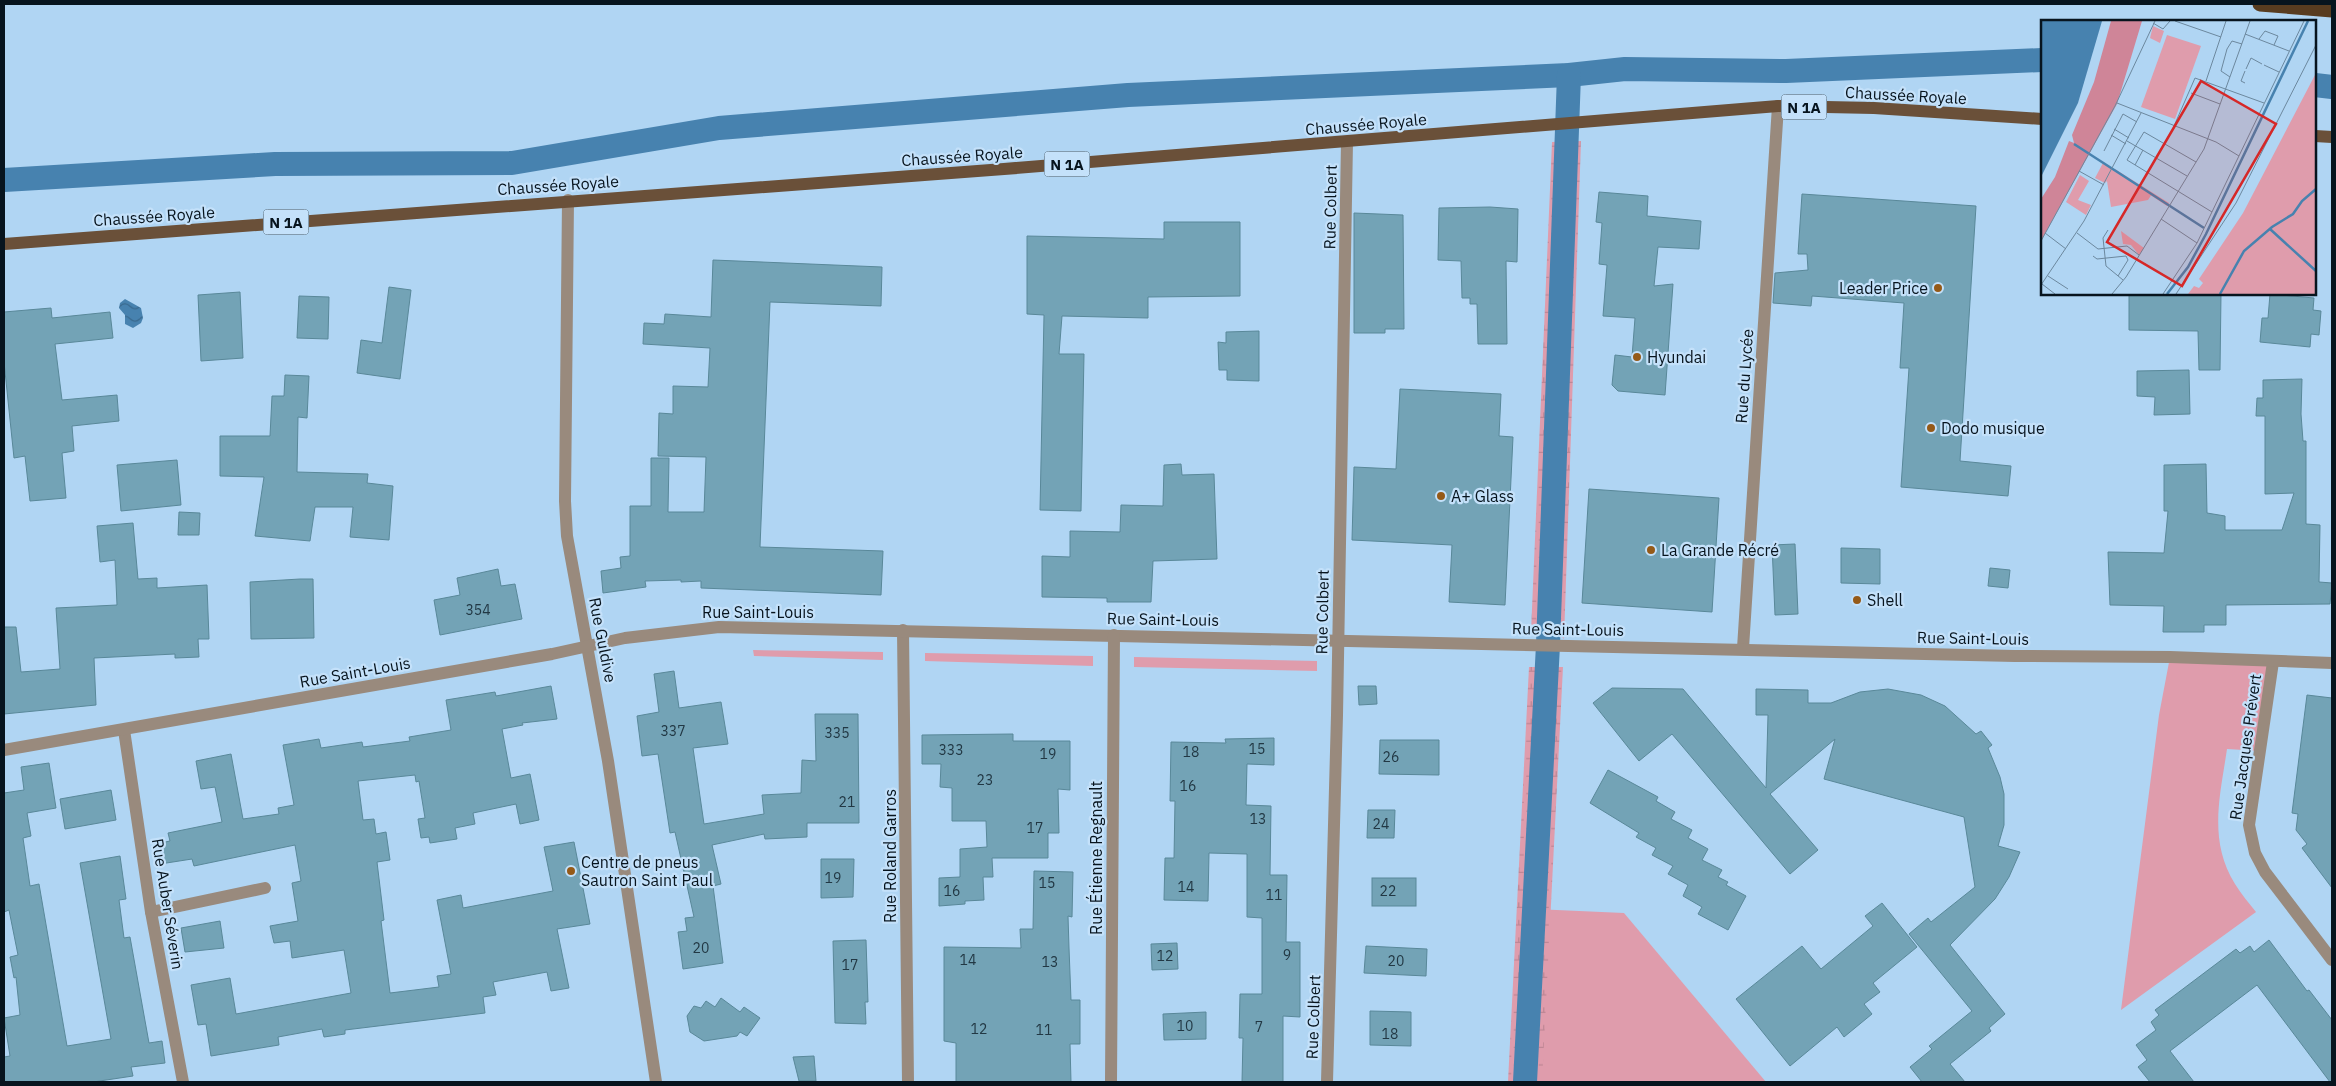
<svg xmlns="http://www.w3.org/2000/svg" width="2336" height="1086" font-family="'IBM Plex Sans',sans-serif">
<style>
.green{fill:#df9cac}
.wetland{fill:url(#wetland-marsh)}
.water{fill:url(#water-waves)}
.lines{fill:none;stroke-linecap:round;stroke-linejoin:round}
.canal{stroke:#4782af;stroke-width:24}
.building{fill:#73a3b6;stroke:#598899}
.minor{stroke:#998a7d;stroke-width:12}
.major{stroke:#6a5039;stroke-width:12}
.highway{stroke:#583c20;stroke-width:15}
.poi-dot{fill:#955a18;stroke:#c4e1fa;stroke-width:2}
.labels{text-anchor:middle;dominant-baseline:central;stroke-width:4.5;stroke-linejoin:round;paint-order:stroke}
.number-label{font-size:14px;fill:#223844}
.shield{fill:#c4e1fa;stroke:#405260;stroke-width:1}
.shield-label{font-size:15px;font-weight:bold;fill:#07141e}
.street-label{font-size:16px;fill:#07141e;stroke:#c4e1fa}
.poi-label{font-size:16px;fill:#07141e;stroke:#c4e1fa;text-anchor:start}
.inset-river{fill:none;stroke:#4782af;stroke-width:2.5}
.inset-road{fill:none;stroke:#6c889e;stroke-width:1}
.view{fill:#d62828;fill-opacity:0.15;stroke:#d62828;stroke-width:2.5}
.inset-edge{fill:none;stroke:#07141e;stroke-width:2.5}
</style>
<defs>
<pattern id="wetland-marsh" width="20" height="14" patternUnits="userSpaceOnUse" patternTransform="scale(1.25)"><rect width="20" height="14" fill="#df9cac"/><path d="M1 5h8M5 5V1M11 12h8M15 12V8" fill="none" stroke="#be8694"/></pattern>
<pattern id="water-waves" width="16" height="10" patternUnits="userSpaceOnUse" patternTransform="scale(1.25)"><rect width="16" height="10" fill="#4782af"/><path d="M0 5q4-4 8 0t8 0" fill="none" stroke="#39698e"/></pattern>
</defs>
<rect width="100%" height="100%" fill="#b0d5f3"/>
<!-- green -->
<g class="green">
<polygon points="753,650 883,652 883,660 754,656"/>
<polygon points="925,653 1093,656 1093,666 925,661"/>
<polygon points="1134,657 1317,661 1317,671 1134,667"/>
<path d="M2170 657 2273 662 2260 751 2227 749C2220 797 2208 840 2235 884 2241 894 2249 903 2256 912L2121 1010 2159 715Z"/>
<polygon points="1534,909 1624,913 1766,1082 1525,1082"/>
</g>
<!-- wetland -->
<g class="wetland">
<polygon points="1581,141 1564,639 1548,622 1531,632 1552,142"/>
<polygon points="1529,667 1563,667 1542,1082 1508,1082"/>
</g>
<!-- water -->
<polygon class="water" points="125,299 141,308 143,318 141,323 133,328 125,324 125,315 119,308 120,303"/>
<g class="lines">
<!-- canal -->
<g class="canal">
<polyline points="2315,85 2332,87"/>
<polyline points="4,180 275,164 512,163 719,128 1128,95 1569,75 1625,69 1786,71 2042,60"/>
<polyline points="1525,1082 1548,645 1569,75"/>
</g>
</g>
<!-- building -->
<g class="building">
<polygon points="1599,192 1648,196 1647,216 1701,221 1699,249 1658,247 1654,286 1673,284 1665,395 1618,391 1612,385 1615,355 1632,357 1635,318 1603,316 1607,265 1599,264 1602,223 1596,222"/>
<polygon points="1802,194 1976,206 1960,461 2011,466 2008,496 1901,487 1909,368 1900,368 1904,303 1812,296 1811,306 1773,303 1775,273 1808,270 1807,254 1798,254"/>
<polygon points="1490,207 1518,209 1517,262 1506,261 1507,344 1478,344 1477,304 1470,304 1470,298 1462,298 1461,261 1438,260 1439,208"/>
<polygon points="1354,213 1403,215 1404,329 1385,329 1385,333 1354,333"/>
<polygon points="1164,222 1240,222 1240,296 1148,297 1148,318 1062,316 1059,354 1084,354 1081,511 1040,510 1044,315 1027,314 1027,236 1164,239"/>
<polygon points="713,260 882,267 881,306 770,302 760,547 883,551 881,595 701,588 701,581 681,582 681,580 645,581 646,587 603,593 601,571 621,568 620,557 630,556 630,506 651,506 651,458 669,458 668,512 704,512 706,457 658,456 659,413 673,414 673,386 708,387 710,348 643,344 644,323 664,324 665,314 711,317"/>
<polygon points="389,287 411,290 400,379 357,373 361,340 382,343"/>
<polygon points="240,292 243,358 201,361 198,295"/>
<polygon points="2129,294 2221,294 2220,370 2199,370 2198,331 2129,330"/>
<polygon points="2270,294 2314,298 2313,310 2321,311 2319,335 2311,334 2310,347 2260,342 2262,318 2268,318"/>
<polygon points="299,296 329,297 328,339 297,338"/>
<polygon points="51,308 52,318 110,312 113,338 55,344 62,400 117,395 119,421 72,426 74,451 62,453 66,498 30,501 25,456 14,458 4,362 4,312"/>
<polygon points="1259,331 1259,381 1227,380 1227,370 1219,370 1218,342 1226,343 1226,332"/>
<polygon points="2189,370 2190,414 2154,415 2155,397 2137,396 2137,371"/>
<polygon points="285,375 309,376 307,418 298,417 297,472 368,474 367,483 393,486 389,540 350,537 353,507 315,507 310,541 255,536 264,477 220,476 220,436 270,436 272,396 284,396"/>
<polygon points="2302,379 2301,414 2303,441 2306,441 2306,524 2320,525 2319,582 2332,583 2330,604 2226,605 2226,625 2204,625 2204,632 2163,632 2164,606 2110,605 2108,552 2164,553 2168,511 2164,511 2164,465 2206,464 2207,513 2225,516 2225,530 2282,530 2294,493 2265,494 2265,416 2256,416 2257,398 2263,398 2263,380"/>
<polygon points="1400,389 1501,394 1499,436 1513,437 1505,605 1449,602 1452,545 1352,540 1354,467 1396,469"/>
<polygon points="177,460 181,505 121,511 117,465"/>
<polygon points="1181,464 1182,475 1214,474 1217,559 1153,561 1151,602 1107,602 1107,598 1042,597 1042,556 1070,557 1070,531 1120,532 1121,505 1163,506 1164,465"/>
<polygon points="1589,489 1719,498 1712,612 1582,603"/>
<polygon points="179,512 200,513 199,535 178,535"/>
<polygon points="133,523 138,579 157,578 157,588 207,585 209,639 198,639 199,657 175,658 175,654 94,658 96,705 4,714 4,627 16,627 21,672 60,669 56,608 117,605 115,560 100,562 97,526"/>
<polygon points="1795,544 1798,614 1775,615 1772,545"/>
<polygon points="1841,548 1880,549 1880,584 1841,583"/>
<polygon points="1990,568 2010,570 2008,588 1988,586"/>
<polygon points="498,569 501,586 515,584 522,619 440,635 434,600 460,595 457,578"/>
<polygon points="300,579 313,579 314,638 251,639 250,582"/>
<polygon points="674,671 679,708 721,702 728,744 693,748 704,824 764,814 762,795 801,793 802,760 816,761 815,714 858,714 859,823 807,823 807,837 765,839 764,834 712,845 721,884 713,886 723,963 683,969 678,932 687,931 685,918 694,917 675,832 670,833 658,754 642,756 637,716 659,712 654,674"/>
<polygon points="551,686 557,719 522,723 523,725 502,729 511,778 530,774 539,820 520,824 516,804 473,813 475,824 455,828 457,839 430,843 429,837 421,838 418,819 425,818 419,781 416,782 415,775 358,781 363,820 374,819 376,834 386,832 390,860 377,862 384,920 381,921 390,993 439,987 437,976 451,974 437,900 461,895 463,908 553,891 544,847 574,842 590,924 557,929 569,988 551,991 547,972 493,982 496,995 483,997 485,1013 345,1030 345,1034 324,1037 322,1029 278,1037 279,1045 211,1056 206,1024 198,1025 191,985 230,978 236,1014 351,993 344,950 292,958 290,941 274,943 270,926 298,921 292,883 301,881 295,845 194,866 192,859 160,864 156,844 170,841 168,833 222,822 215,787 201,789 196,761 231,754 243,819 279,814 278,808 294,805 283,745 319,739 321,748 362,742 363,747 410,741 409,737 451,730 446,700 495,692 496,696"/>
<polygon points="1358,686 1376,686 1377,704 1359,705"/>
<polygon points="1612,688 1683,689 1766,788 1768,715 1756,715 1756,689 1808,690 1808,703 1831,703 1860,692 1888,689 1921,695 1945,706 1976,734 1981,731 1992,745 1988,748 2000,777 2004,794 2004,825 1998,846 2020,852 2009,877 1995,899 1950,945 2005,1014 1989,1028 1991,1031 1950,1064 1965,1082 1922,1082 1910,1067 1932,1049 1929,1046 1972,1011 1909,934 1928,918 1931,922 1975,887 1964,817 1824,779 1835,739 1770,794 1818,850 1790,874 1672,734 1639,761 1593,703"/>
<polygon points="2307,695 2332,698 2332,888 2302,848 2307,844 2296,830 2298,814 2292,813"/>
<polygon points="1013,734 1013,741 1070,741 1070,790 1058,789 1059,833 1048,833 1048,858 992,858 993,877 983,877 984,900 965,901 965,904 939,906 939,878 960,877 960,849 987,847 986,821 952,821 952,788 940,787 941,764 922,764 922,735"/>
<polygon points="1274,738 1274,765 1247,764 1246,805 1271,806 1270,875 1287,875 1286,942 1300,942 1300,1017 1283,1016 1283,1082 1242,1082 1243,1038 1239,1038 1240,994 1262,994 1262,918 1247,917 1247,854 1209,853 1208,901 1164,900 1165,858 1174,858 1175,801 1170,801 1171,742 1226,743 1225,739"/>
<polygon points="1380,740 1439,740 1439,775 1379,774"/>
<polygon points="49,763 56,808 27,813 31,836 23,838 30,886 39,884 67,1046 111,1039 80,863 120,856 126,899 119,900 124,938 130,937 149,1043 162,1041 165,1063 131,1067 133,1076 93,1082 4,1082 4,1057 10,1056 4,1018 20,1015 16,977 14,978 10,957 18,955 9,910 4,912 4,793 24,790 21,767"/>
<polygon points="1608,770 1658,797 1656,801 1675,812 1671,819 1692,830 1688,838 1708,849 1702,860 1722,870 1718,877 1728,882 1726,885 1746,896 1728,930 1698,914 1702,907 1683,896 1688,885 1668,874 1673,866 1652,855 1656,848 1636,837 1639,833 1590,803"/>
<polygon points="111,790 116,820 65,829 60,799"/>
<polygon points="1368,810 1395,810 1394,838 1367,838"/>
<polygon points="821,859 854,859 853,897 821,898"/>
<polygon points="1034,871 1073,872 1072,917 1068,916 1069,948 1071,1000 1080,1000 1080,1044 1070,1044 1071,1082 956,1082 956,1043 944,1041 944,947 1021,948 1020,929 1033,929"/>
<rect x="1372" y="878" width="44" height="28"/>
<polygon points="1882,903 1917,947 1873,983 1880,992 1864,1004 1872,1014 1844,1037 1837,1027 1790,1066 1736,999 1802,946 1821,969 1873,926 1865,916"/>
<polygon points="220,921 224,948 185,952 181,928"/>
<polygon points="866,940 868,1002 865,1002 866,1024 835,1023 833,941"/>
<polygon points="2269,940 2307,991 2309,990 2332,1020 2332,1082 2330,1082 2257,985 2170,1051 2194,1082 2150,1082 2138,1067 2147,1060 2136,1045 2156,1030 2151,1022 2159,1015 2155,1010 2236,949 2240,953 2250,946 2254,952"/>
<polygon points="1177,943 1178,969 1152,970 1151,944"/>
<polygon points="1366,946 1427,949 1426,976 1364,973"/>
<polygon points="721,998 740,1012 744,1007 760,1018 747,1036 740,1032 737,1036 704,1041 690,1032 687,1016 694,1006 701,1008 706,1001 715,1007"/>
<polygon points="1370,1011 1411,1012 1411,1046 1370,1045"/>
<polygon points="1206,1012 1206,1039 1164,1040 1163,1014"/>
<polygon points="814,1056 816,1081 799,1081 793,1057"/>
</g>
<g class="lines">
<!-- minor -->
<g class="minor">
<polyline points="568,200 565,501 567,536 608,761 656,1082"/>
<polyline points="903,630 908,1082"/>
<polyline points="1743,648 1778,106"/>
<polyline points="2273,662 2249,825 2255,853 2265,872 2332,960"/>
<polyline points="124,730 151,912 183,1082"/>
<polyline points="4,750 552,654 625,638 719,627 2015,656 2170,657 2332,663"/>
<polyline points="151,912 265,888"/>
<polyline points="1111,1082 1114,635"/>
<polyline points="1327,1082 1337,715 1347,142"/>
</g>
<!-- major -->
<g class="major">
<polyline points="2315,136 2332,137"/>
<polyline points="4,244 1004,169 1778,106 1874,108 2042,119"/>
</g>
<!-- highway -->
<polyline class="highway" points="2260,4 2332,10"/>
</g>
<!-- markers -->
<g class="poi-dot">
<circle cx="1938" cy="288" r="5"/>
<circle cx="1637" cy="357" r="5"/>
<circle cx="1931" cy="428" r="5"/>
<circle cx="1441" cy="496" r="5"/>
<circle cx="1651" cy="550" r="5"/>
<circle cx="1857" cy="600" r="5"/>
<circle cx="571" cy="871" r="5"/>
</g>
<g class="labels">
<!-- number labels -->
<g class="number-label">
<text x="478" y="610">354</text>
<text x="673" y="731">337</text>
<text x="837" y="733">335</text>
<text x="1257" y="749">15</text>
<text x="951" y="750">333</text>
<text x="1191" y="752">18</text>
<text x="1048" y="754">19</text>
<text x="1391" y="757">26</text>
<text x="985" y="780">23</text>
<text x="1188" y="786">16</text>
<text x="847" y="802">21</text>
<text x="1258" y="819">13</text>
<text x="1381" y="824">24</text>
<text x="1035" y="828">17</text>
<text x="833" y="878">19</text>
<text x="1047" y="883">15</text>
<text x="1186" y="887">14</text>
<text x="952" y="891">16</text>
<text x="1388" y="891">22</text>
<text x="1274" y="895">11</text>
<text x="701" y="948">20</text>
<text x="1287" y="955">9</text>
<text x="1165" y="956">12</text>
<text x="968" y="960">14</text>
<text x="1396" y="961">20</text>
<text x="1050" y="962">13</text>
<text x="850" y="965">17</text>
<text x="1185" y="1026">10</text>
<text x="1259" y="1027">7</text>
<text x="979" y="1029">12</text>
<text x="1044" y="1030">11</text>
<text x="1390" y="1034">18</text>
</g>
<!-- shield labels -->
<g class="shield">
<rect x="1781.5" y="94.5" width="45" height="25" rx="4"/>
<rect x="1044.5" y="151.5" width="45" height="25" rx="4"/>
<rect x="263.5" y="209.5" width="45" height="25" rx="4"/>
</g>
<g class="shield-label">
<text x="1804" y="107">N 1A</text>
<text x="1067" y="164">N 1A</text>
<text x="286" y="222">N 1A</text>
</g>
<!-- street labels -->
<g class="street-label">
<text transform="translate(1906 95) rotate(3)">Chaussée Royale</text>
<text transform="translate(1366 124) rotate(-5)">Chaussée Royale</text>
<text transform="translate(962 156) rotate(-4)">Chaussée Royale</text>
<text transform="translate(558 185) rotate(-4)">Chaussée Royale</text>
<text transform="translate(1330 207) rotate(-89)">Rue Colbert</text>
<text transform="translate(154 216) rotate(-4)">Chaussée Royale</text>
<text transform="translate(1744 376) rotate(-86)">Rue du Lycée</text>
<text x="758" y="612">Rue Saint-Louis</text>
<text transform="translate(1322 612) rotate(-89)">Rue Colbert</text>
<text transform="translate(1163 619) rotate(1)">Rue Saint-Louis</text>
<text transform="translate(1568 629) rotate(1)">Rue Saint-Louis</text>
<text transform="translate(1973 638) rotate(1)">Rue Saint-Louis</text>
<text transform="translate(603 640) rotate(79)">Rue Guldive</text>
<text transform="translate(355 672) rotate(-10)">Rue Saint-Louis</text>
<text transform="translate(2245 747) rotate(-82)">Rue Jacques Prévert</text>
<text transform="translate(890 856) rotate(-90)">Rue Roland Garros</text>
<text transform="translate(1096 858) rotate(-90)">Rue Étienne Regnault</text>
<text transform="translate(168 904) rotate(81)">Rue Auber Séverin</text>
<text transform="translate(1313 1017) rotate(-88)">Rue Colbert</text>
</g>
<!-- poi labels -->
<g class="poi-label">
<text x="1928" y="288" text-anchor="end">Leader Price</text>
<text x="1647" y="357">Hyundai</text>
<text x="1941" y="428">Dodo musique</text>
<text x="1451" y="496">A+ Glass</text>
<text x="1661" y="550">La Grande Récré</text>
<text x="1867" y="600">Shell</text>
<text x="581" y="862">Centre de pneus<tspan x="581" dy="18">Sautron Saint Paul</tspan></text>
</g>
</g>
<!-- overview -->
<g transform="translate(2041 20)">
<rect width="275" height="275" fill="#b0d5f3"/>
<path d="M112 6 123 11 119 23 109 18ZM62 143 111 174 107 180 70 187 66 161 64 163 54 158ZM39 155 48 161 37 180 50 185 45 195 25 182ZM80 211 103 228 98 235 90 225 82 224Z" fill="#df9cac"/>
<path d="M70 1H101L76 84 0 221V179L14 157 28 121 33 123 31 115 53 62Z" fill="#cf8598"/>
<path d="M275 53V274H147L153 266 158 268 162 263 158 259 202 193ZM74 149 128 183 126 186 73 151Z" fill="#df9cac"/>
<path d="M126 15 160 26 134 99 100 87Z" fill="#df9cac"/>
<path d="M0 1H61L37 83 0 157Z" fill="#4782af"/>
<path class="inset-river" d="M33 124 163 208M229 209 275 251M126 274 147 247 165 214 267 1M179 274 203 231 231 207 252 194 261 181 275 169"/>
<path class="inset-road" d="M134 1 180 17M112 3 122 9 129 1M204 14 248 31M218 19 224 11 237 16 233 25M223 45 238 52M205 49 210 38 221 44M204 51 200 61 204 63M189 57 180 51 186 29 191 21 201 24M165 61 185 1M150 73 179 84M76 83 175 122 198 136M133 106 154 58 223 83M73 109 88 118M70 115 85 124M86 121 146 156M63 131 82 94 96 102M155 142 103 112 86 140 171 192M94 145 102 130M38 151 63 165M120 199 156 223M67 210 62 218 65 246 82 260M4 213 25 229M36 213 57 229 86 226 98 235M0 221 74 86 114 1M52 236 56 239 85 236 87 240 77 256M104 244 132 261M7 256 27 269M1 264 14 274M0 265 43 201 100 93M71 274 85 257 163 129 209 1M122 274 156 223 263 1M135 274 195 183 275 25"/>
<path class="view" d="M160 61 235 104 141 266 66 222Z"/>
<rect width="275" height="275" class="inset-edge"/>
</g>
<!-- border -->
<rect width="2336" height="1086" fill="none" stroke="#07141e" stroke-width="10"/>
</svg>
